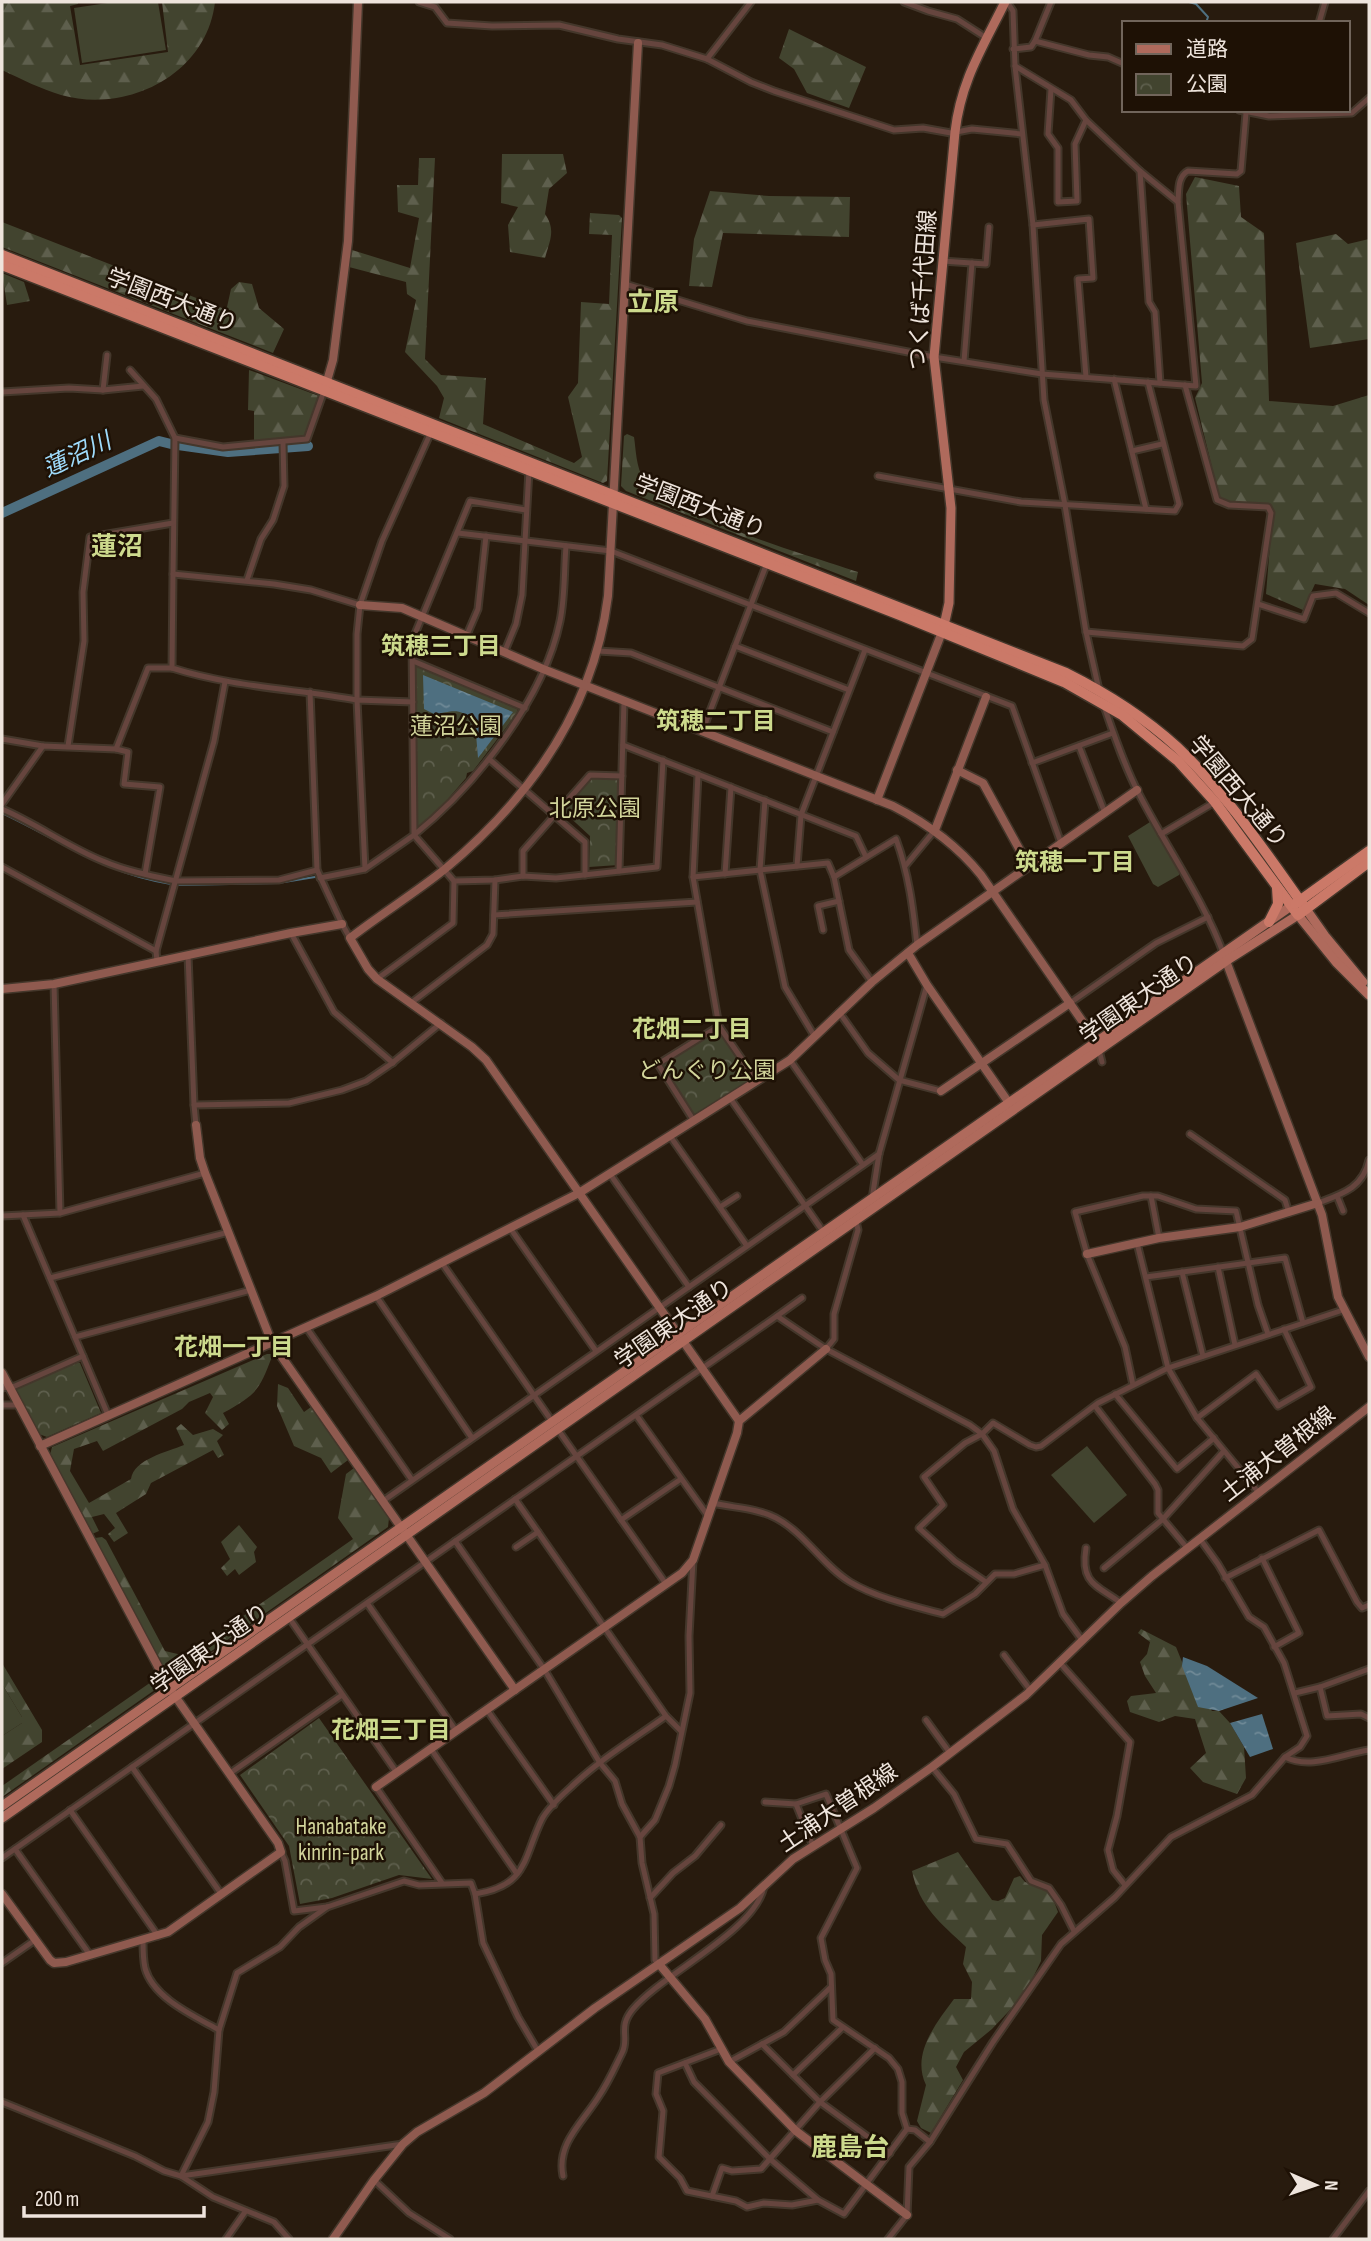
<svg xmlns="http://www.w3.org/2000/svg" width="1371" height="2241" font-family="'Sofia Sans Condensed','Noto Sans JP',sans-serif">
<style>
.forest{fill:url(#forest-firs)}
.park{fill:url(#park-crowns)}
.garden{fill:#42442f}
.water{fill:url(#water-ripples)}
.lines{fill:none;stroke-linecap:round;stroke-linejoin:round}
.stream{stroke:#4e6f80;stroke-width:2}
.river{stroke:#4e6f80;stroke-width:10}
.street-casing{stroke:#44372b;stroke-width:9}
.secondary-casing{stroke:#44372b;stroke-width:11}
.primary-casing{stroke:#44372b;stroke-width:12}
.highway-casing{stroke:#44372b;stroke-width:13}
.street{stroke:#66453e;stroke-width:5}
.secondary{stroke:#8f5a4f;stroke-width:8}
.primary{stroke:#af6a5c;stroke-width:9}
.highway{stroke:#cb7968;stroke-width:10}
.labels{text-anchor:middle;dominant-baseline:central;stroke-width:5;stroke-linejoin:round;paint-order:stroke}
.street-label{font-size:23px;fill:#eee4dc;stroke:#1e1105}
.park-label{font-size:23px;fill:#d2d59b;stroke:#1e1105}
.water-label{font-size:24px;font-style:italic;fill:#9fdcfd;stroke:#1e1105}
.neighbourhood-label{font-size:24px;font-weight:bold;fill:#cdda8d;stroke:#1e1105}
.quarter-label{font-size:26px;font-weight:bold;fill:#cdda8d;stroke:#1e1105}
</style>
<defs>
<pattern id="forest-firs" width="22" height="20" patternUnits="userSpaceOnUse" patternTransform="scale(1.75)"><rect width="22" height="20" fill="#42442f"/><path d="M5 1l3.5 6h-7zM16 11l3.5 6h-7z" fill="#5e5f4d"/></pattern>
<pattern id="park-crowns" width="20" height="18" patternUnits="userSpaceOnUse" patternTransform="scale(1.75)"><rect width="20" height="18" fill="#42442f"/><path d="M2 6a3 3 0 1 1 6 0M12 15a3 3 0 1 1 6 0" fill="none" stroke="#5e5f4d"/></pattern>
<pattern id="water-ripples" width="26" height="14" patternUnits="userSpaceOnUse" patternTransform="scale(1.75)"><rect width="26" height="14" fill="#4e6f80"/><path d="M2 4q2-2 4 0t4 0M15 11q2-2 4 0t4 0" fill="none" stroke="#708a97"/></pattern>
</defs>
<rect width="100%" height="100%" fill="#281b0e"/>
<!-- forest -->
<g class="forest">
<path d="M2 2H78V4L70 6 80 65 168 52 162 2H215C207 74 128 114 61 95 41 89 21 79 2 70Z"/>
<polygon points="789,29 866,67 849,108 807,93 794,69 779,58"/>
<path d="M502 154H563L567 173 549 189 545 214C556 230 550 240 545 258L510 252 508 225 518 207 501 203Z"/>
<polygon points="419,158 435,158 425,359 441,375 486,378 483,424 574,463 582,457 568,397 578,383 581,302 609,304 612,235 589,234 590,213 619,215 622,218 607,481 603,483 439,418 444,398 437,386 405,352 416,300 407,294 406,282 349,267 352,250 410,268 419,218 398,212 397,185 418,185"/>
<polygon points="1195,177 1239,186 1241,217 1264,233 1269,401 1333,406 1369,395 1369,605 1345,589 1315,584 1303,610 1266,594 1273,508 1220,500 1195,398 1202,383 1186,194"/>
<polygon points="710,191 769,196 850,197 849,237 723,233 712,287 689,286 694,239"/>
<polygon points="2,222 222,308 227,307 231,289 239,282 252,284 259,308 284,329 273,353 2,247"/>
<polygon points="1336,234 1348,244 1369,239 1369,339 1310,348 1296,243"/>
<polygon points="2,273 24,282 30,301 7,305"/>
<polygon points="249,370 319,396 306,435 292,439 254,442 254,411 248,410"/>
<path d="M627 434 634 437C636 450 636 468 644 479 671 516 810 556 858 572L856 581 626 491 621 486 624 436Z"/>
<path d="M267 1354H273C259 1391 257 1394 223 1413L229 1424 222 1430 205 1413 213 1397 210 1393 189 1402 182 1409 103 1451 97 1441 74 1449 70 1471 89 1503 131 1479C134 1459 167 1452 184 1445L176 1428 181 1424 193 1435 213 1429 223 1435 217 1441 224 1455 218 1458 213 1450 151 1483 146 1494 116 1513 128 1533 114 1542 108 1534 115 1528 104 1514 92 1517 99 1531 92 1534 50 1455 52 1447Z"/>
<polygon points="278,1384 288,1388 304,1412 311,1407 348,1460 331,1473 321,1458 294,1446 277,1406"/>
<polygon points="354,1468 389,1518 388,1527 176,1676 168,1675 95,1538 102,1537 106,1540 165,1651 186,1656 353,1539 338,1518 346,1474"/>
<polygon points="239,1525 257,1547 254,1552 256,1562 239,1575 235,1569 227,1576 221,1568 230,1559 221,1542"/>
<polygon points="1141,1629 1176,1647 1191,1684 1212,1711 1219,1711 1230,1723 1244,1747 1246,1778 1237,1794 1203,1782 1190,1768 1206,1753 1195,1719 1175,1716 1159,1722 1130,1712 1127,1701 1131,1696 1156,1693 1145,1676 1140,1662 1147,1654 1150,1642 1138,1633"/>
<polygon points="2,1663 42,1730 42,1742 2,1769 2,1736 22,1723 22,1717 2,1684"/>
<polygon points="154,1680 160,1680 159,1687 2,1797 2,1786"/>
<path d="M958 1852 992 1900 998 1901 1005 1898 1014 1878 1020 1876 1025 1882 1049 1888 1058 1912 1042 1935 1041 1961 1025 1994 992 2029 964 2052 956 2067 963 2080 931 2133 921 2128 917 2121 926 2085C911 2054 936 2023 954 1999H971L972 1982 963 1964 966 1947C941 1923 919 1907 912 1871Z"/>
</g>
<!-- park -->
<g class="park">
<polygon points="418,666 517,709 518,712 473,771 467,773 466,778 435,814 419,828 416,826 415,668"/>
<polygon points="593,773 620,774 618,865 589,867 590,836 563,811"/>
<polygon points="715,1030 719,1031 750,1080 695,1114 692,1113 662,1063"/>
<polygon points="77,1362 80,1363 101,1413 47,1437 39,1434 15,1391 17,1387"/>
<polygon points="319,1718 432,1879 399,1875 332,1898 300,1904 289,1846 240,1775"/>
</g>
<!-- garden -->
<g class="garden">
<polygon points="114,2 158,2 166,50 82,63 74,8"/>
<polygon points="1150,822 1179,872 1179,875 1158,887 1153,884 1128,836"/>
<polygon points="1087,1446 1127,1495 1094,1523 1051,1475"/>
<polygon points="2,1684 22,1717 22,1723 2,1736"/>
</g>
<!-- water -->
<g class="water">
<path d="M423 675 513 712 478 758 475 722C459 706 452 712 434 714L424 709Z"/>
<polygon points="1183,1657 1207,1666 1258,1698 1219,1711 1198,1707 1182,1666"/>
<polygon points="1262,1714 1273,1749 1250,1757 1230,1723"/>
</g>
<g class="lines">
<!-- stream -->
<g class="stream">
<polyline points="1189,2 1196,4 1208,17 1206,23"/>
<path d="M2 813C60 840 105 874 171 884"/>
<polyline points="178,885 278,883 315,877"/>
</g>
<!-- river -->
<g class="river">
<polyline points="178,445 228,452 308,446"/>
<polyline points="2,513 159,441 171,444"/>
</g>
<defs>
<g id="street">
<polyline points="419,2 435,7 447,23 492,26 559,25 618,39 662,45 707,59 751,82 774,91 894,130 923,128 951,133 972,129 1022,134"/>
<polyline points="904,2 928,11 957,19 985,37"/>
<polyline points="1007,2 1013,11 1015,66 1033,225 1044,400 1065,505 1086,632 1099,690"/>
<polyline points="1319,23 1325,2"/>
<polyline points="1035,41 1089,55 1108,57 1124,64"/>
<polyline points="1013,49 1031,47 1035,41 1051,2"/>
<polyline points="707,59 751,2"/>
<polyline points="1015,66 1071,100 1086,120 1140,171 1178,202"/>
<polyline points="1051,89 1048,134 1058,148 1058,202 1077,201 1075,144 1086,120"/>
<polyline points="1239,110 1269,116 1352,113 1369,98"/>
<polyline points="1140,171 1149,302 1155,312 1160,383"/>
<polyline points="1033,225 1089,219 1093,278 1078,279 1086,377"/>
<polyline points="942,261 986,264 989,227"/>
<path d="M625 284 747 321 934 357 1042 374 1196 386 1178 202C1179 191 1177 177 1188 171L1237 174 1241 171 1246 113"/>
<polyline points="964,361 972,263"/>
<polyline points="130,370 156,399 175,438 173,574 274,584 311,590 360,605"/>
<polyline points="1114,379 1146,509"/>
<polyline points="103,390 107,355"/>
<polyline points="2,392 69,388 103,390 143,386"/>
<polyline points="175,438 223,447 307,439 324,391"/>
<polyline points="1132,451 1162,444"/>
<polyline points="878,476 1021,502 1175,511 1179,504 1148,382"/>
<polyline points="458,533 611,551 1012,706 1061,843"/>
<path d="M566 546C564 570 565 597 560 621 544 699 475 786 414 835L454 881 495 880 523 876 556 878 657 867 663 760"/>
<path d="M173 574 172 668C232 687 295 689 357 700V634L360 605 382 541 431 432"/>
<polyline points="247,580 261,539 273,520 284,486 283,443"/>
<polyline points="1258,604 1304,619 1313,596 1336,593 1369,613"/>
<polyline points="1086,632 1243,646 1252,639 1271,513 1268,507 1229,505 1217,500 1185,385"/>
<polyline points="466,637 478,609 486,536"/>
<polyline points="735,646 849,690"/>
<polyline points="598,651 631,653 833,732"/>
<polyline points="504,653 516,624 522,595 529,470"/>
<polyline points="413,661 525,708"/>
<polyline points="310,692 317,870 342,924 350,938"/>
<path d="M1104 706C1114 735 1124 765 1138 792 1166 847 1203 898 1224 955"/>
<polyline points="702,732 767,563"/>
<polyline points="2,739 43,746"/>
<polyline points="623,745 856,836 866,857"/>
<polyline points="68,746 84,641 83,592 90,537 173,523"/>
<polyline points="1079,746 1105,813"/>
<polyline points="116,749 128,752 124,784 160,787 145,874"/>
<polyline points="489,759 585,842 585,875"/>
<polyline points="1032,763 1113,733"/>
<polyline points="698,774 693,877 719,1026 757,1081"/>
<polyline points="765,800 760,870 785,987 815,1037"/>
<polyline points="2,804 43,746 116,749 148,668 172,668"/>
<path d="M2 809C37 824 68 847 103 861 126 871 152 876 176 881L279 880 317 870"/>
<polyline points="1161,834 1215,802"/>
<polyline points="906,865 935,830"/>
<polyline points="797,866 801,815 865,650"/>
<polyline points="2,867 156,951"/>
<polyline points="365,869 357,700 413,702"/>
<polyline points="619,871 624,701"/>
<polyline points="725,874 731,787"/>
<polyline points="523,876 523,851 590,775 622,776"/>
<polyline points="693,877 828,863 834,877 849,950 872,982"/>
<path d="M834 877 896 839C909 874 913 908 917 945"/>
<polyline points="320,878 365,869 414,835 412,641 470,501 526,510"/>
<polyline points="494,915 697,902"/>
<polyline points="823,930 818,906 839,901"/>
<polyline points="291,933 334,1012 393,1063"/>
<polyline points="188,955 194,1105"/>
<polyline points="157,961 156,951 214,741 225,682"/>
<polyline points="377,979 453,923 454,881"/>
<polyline points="54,984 60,1213"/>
<polyline points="411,1003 487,945 493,934 495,880"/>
<polyline points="1070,1003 1156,943 1208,917"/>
<polyline points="839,1012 868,1053 899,1080 941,1091"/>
<polyline points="1099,1050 1102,1062"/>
<polyline points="790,1060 863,1165"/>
<polyline points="730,1098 820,1227"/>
<polyline points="694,1121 658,1064 719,1026"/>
<polyline points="196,1125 194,1105 289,1103 342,1090 366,1081 391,1064 441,1023"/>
<polyline points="1190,1134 1285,1200 1289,1213"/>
<polyline points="670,1136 747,1246"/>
<polyline points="610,1174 689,1287"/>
<polyline points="1151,1196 1159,1238"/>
<polyline points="1337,1196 1343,1211"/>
<polyline points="872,1199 879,1154 927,985"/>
<path d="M1318 1203C1342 1194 1363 1188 1369 1160"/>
<polyline points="720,1207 737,1196"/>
<polyline points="23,1215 108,1415"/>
<polyline points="2,1216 60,1213 205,1173"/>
<polyline points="510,1228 596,1351"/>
<polyline points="1137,1243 1168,1368 1197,1418 1259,1493"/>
<polyline points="442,1263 549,1417"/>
<polyline points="1218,1267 1235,1345"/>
<polyline points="1182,1272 1203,1356"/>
<polyline points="1146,1277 1285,1258 1303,1323"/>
<polyline points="50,1278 229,1232"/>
<polyline points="376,1296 472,1438"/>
<polyline points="777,1316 802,1298"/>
<polyline points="306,1327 412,1480"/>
<polyline points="75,1337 251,1290"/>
<polyline points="826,1349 834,1339 834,1314 858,1230 856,1221"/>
<polyline points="1133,1385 1125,1347 1087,1254 1075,1212 1143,1196 1158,1196 1196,1209 1236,1211 1258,1305 1268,1334"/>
<polyline points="2,1388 15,1386 83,1356"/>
<polyline points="1115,1394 1177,1469 1214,1438"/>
<polyline points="2,1405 17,1405"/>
<polyline points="1095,1406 1155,1484 1158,1490 1158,1513 1188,1549"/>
<polyline points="636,1415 708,1516"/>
<polyline points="1197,1418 1256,1374 1278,1406 1311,1387 1284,1329"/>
<polyline points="561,1434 666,1584"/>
<polyline points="515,1499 666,1716 681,1731"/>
<polyline points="383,1501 879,1154"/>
<path d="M713 1503C734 1508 757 1508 776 1518 805 1533 822 1565 850 1582 877 1598 913 1606 943 1614L975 1594 995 1574H1014L1045 1565"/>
<polyline points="621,1520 681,1479"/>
<polyline points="455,1541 544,1669 600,1763 615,1781 622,1804 640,1837 642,1863 654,1914 655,1960 659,1964"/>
<polyline points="516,1547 538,1532"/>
<path d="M1086 1548C1080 1584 1097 1585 1121 1603"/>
<polyline points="1262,1558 1299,1633 1274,1647"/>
<polyline points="1104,1568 1163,1519 1224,1451"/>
<polyline points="1225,1578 1319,1530 1357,1602 1362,1608 1369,1605"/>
<polyline points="986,1582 955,1561 919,1528 943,1505 924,1477 965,1443 982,1434 993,1423 1030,1445 1036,1447 1041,1446 1098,1403 1168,1368 1343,1310"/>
<polyline points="367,1603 456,1731"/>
<polyline points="292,1622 397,1773"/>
<polyline points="1004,1655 1031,1691"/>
<polyline points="1060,1663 1130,1742 1117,1816 1108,1850 1113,1870 1125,1885"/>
<polyline points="1320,1687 1327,1716 1361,1714 1369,1718"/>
<polyline points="1295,1693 1320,1687 1369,1669"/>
<polyline points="487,1710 554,1805"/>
<polyline points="926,1720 950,1753"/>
<polyline points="431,1749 517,1874"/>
<path d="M1285 1757C1311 1770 1341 1754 1369 1750"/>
<polyline points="132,1767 222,1895"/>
<polyline points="932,1767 954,1794 976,1839 1007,1844 1031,1881 1049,1888 1061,1905 1074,1931"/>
<polyline points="229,1774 342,1695"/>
<polyline points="376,1787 442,1883"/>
<polyline points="765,1802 796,1804"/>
<polyline points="70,1810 158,1936"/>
<polyline points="640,1837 655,1820 669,1786 675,1765 690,1693 689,1636 693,1560"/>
<polyline points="813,1846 796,1804 826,1794 857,1868 821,1938 825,1960 831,1974 833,2020 889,2058 898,2069 902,2082 902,2113 907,2129 915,2130 930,2142"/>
<polyline points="15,1849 90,1955"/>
<path d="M281 1852 285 1861 294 1911 327 1907 404 1881 419 1885 471 1883 475 1894C528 1886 523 1858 542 1819 548 1808 561 1796 571 1787 599 1760 634 1739 666 1716"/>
<polyline points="2,1858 777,1316 826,1349 970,1425 982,1434 994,1451 1013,1509 1045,1565 1063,1614 1082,1640"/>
<polyline points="475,1894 483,1943 518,2017 538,2051"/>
<polyline points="650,1898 673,1873 695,1856 721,1825"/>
<path d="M143 1940C143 1949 143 1959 145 1968 153 1998 194 2016 219 2030"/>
<polyline points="2,1963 35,1940"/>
<polyline points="762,2044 820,2102 890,2153"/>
<polyline points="721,2049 658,2073 656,2094 663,2111 659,2157 680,2178 687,2191 736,2201 747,2207 764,2203 792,2205 818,2200 844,2214 907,2129"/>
<polyline points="729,2062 784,2032 830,1988"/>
<polyline points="685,2063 694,2082 770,2159 818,2200"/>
<polyline points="793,2075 842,2028"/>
<polyline points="2,2102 135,2156 164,2171 181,2176 213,2197 274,2222 289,2239"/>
<polyline points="181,2176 208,2122 214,2092 219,2030 237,1973 280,1947 299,1927 327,1907"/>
<polyline points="181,2176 403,2144"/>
<path d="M563 2176C556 2143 584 2121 599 2096 608 2083 615 2067 622 2053 630 2037 617 2028 633 2009 663 1973 756 1931 764 1886"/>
<polyline points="374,2180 409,2213 450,2239"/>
<polyline points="712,2196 722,2168 732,2171 761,2169 820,2102 875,2048"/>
<polyline points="226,2239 245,2212"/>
<polyline points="888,2239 907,2215 909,2167 930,2142 993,2042 1061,1944 1115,1897 1171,1837 1252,1795 1285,1757 1300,1747 1307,1736 1284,1663 1264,1627 1249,1617 1218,1564 1200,1539"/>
<polyline points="1333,2239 1369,2191"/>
</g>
<g id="secondary">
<path d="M638 43 608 596C594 708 530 798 445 869 415 893 381 914 350 938L368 969 377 979 472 1047 486 1060 739 1421"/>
<polyline points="325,388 333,360 348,241 358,2"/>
<path d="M360 605 402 608 543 669 893 806C928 824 957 845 981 875L1096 1041 1098 1048"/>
<polyline points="957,770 983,783 1028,865"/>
<polyline points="877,800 942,632"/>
<polyline points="935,830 986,697"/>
<polyline points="908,953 927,985 1009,1103"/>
<polyline points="1226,961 1322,1215 1338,1297 1369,1357"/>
<polyline points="2,989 54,984 291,933 342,924"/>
<polyline points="941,1091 1070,1003"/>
<polyline points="196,1125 200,1158 205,1173 272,1343 515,1690"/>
<polyline points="1087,1254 1159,1238 1240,1227 1318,1203"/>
<polyline points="2,1373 170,1689 278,1843 281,1852 168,1932 66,1962 54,1963 50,1960 2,1894"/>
<polyline points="40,1446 376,1296 579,1193 790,1060 872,982 917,945 1137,790"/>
<polyline points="376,1787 682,1573 693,1560 737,1433 739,1421 826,1349"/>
<polyline points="659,1964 705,2019 729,2062 796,2131 907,2215"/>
<polyline points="333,2239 374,2180 403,2144 417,2132 484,2093 595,2008 740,1908 793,1859 874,1808 932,1767 1026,1695 1121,1603 1152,1576 1369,1407"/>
</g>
<g id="primary">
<path d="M943 630 949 603 951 508 934 357 955 132C961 80 983 47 1005 2"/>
<polyline points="1306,909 1325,936 1363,982"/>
<polyline points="2,1806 1291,906"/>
<polyline points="2,1818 1226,961 1298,915 1336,962 1369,995"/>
</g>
<g id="highway">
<path d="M2 255 1066 673C1106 693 1144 717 1177 747 1227 794 1266 853 1306 909"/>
<polyline points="2,265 900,615 1064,682 1122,715 1178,761 1215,802 1298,915 1369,862"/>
<polyline points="1295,904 1369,851"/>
<polyline points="1269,922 1278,904 1277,888"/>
</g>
</defs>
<!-- street casing -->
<use href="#street" class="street-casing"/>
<!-- secondary casing -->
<use href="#secondary" class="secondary-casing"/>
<!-- primary casing -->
<use href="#primary" class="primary-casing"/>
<!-- highway casing -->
<use href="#highway" class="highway-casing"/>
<!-- street -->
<use href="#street" class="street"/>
<!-- secondary -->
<use href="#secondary" class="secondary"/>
<!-- primary -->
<use href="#primary" class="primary"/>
<!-- highway -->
<use href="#highway" class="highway"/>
</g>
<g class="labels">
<!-- street labels -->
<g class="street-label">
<text transform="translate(923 290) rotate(-86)">つくば千代田線</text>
<text transform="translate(172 301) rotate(21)">学園西大通り</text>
<text transform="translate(700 507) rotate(21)">学園西大通り</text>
<text transform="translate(1238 792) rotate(50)">学園西大通り</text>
<text transform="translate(1139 999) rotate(-35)">学園東大通り</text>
<text transform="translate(674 1324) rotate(-35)">学園東大通り</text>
<text transform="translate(1278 1454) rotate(-38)">土浦大曽根線</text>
<text transform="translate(210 1649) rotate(-35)">学園東大通り</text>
<text transform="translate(838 1808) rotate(-34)">土浦大曽根線</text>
</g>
<!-- park labels -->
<g class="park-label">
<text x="456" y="727">蓮沼公園</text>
<text x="595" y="809">北原公園</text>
<text x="707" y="1071">どんぐり公園</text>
<text x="341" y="1827">Hanabatake<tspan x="341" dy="26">kinrin-park</tspan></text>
</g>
<!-- water labels -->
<g class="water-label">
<text transform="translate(77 455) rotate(-25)">蓮沼川</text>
</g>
<!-- neighbourhood labels -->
<g class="neighbourhood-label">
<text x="441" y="646">筑穂三丁目</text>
<text x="716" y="721">筑穂二丁目</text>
<text x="1075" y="862">筑穂一丁目</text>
<text x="692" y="1029">花畑二丁目</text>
<text x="234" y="1347">花畑一丁目</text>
<text x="391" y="1730">花畑三丁目</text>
</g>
<!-- quarter labels -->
<g class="quarter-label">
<text x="653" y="303">立原</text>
<text x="117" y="547">蓮沼</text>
<text x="850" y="2148">鹿島台</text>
</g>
</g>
<!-- border -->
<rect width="1371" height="2241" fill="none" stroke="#eee4dc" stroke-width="7"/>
<!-- legend -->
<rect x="1122" y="21" width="228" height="91" fill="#1e1105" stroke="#71655b" stroke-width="2"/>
<rect x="1136" y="44" width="35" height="10" fill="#af6a5c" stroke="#71655b" stroke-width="2"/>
<text x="1186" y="56" font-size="21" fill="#eee4dc">道路</text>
<rect x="1136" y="74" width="35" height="21" fill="url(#park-crowns)" stroke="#71655b" stroke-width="2"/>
<text x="1186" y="91" font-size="21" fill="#eee4dc">公園</text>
<!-- north arrow -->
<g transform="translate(1315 2185) rotate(92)" stroke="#1e1105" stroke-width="5" paint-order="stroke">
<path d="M0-5L12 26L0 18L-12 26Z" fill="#eee4dc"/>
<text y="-10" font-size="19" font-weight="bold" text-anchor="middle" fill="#eee4dc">N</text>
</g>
<!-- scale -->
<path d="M24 2206v10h180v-10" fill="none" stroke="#eee4dc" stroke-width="3.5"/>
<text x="35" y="2206" font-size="21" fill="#eee4dc" stroke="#1e1105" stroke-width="5" paint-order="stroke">200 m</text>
</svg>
